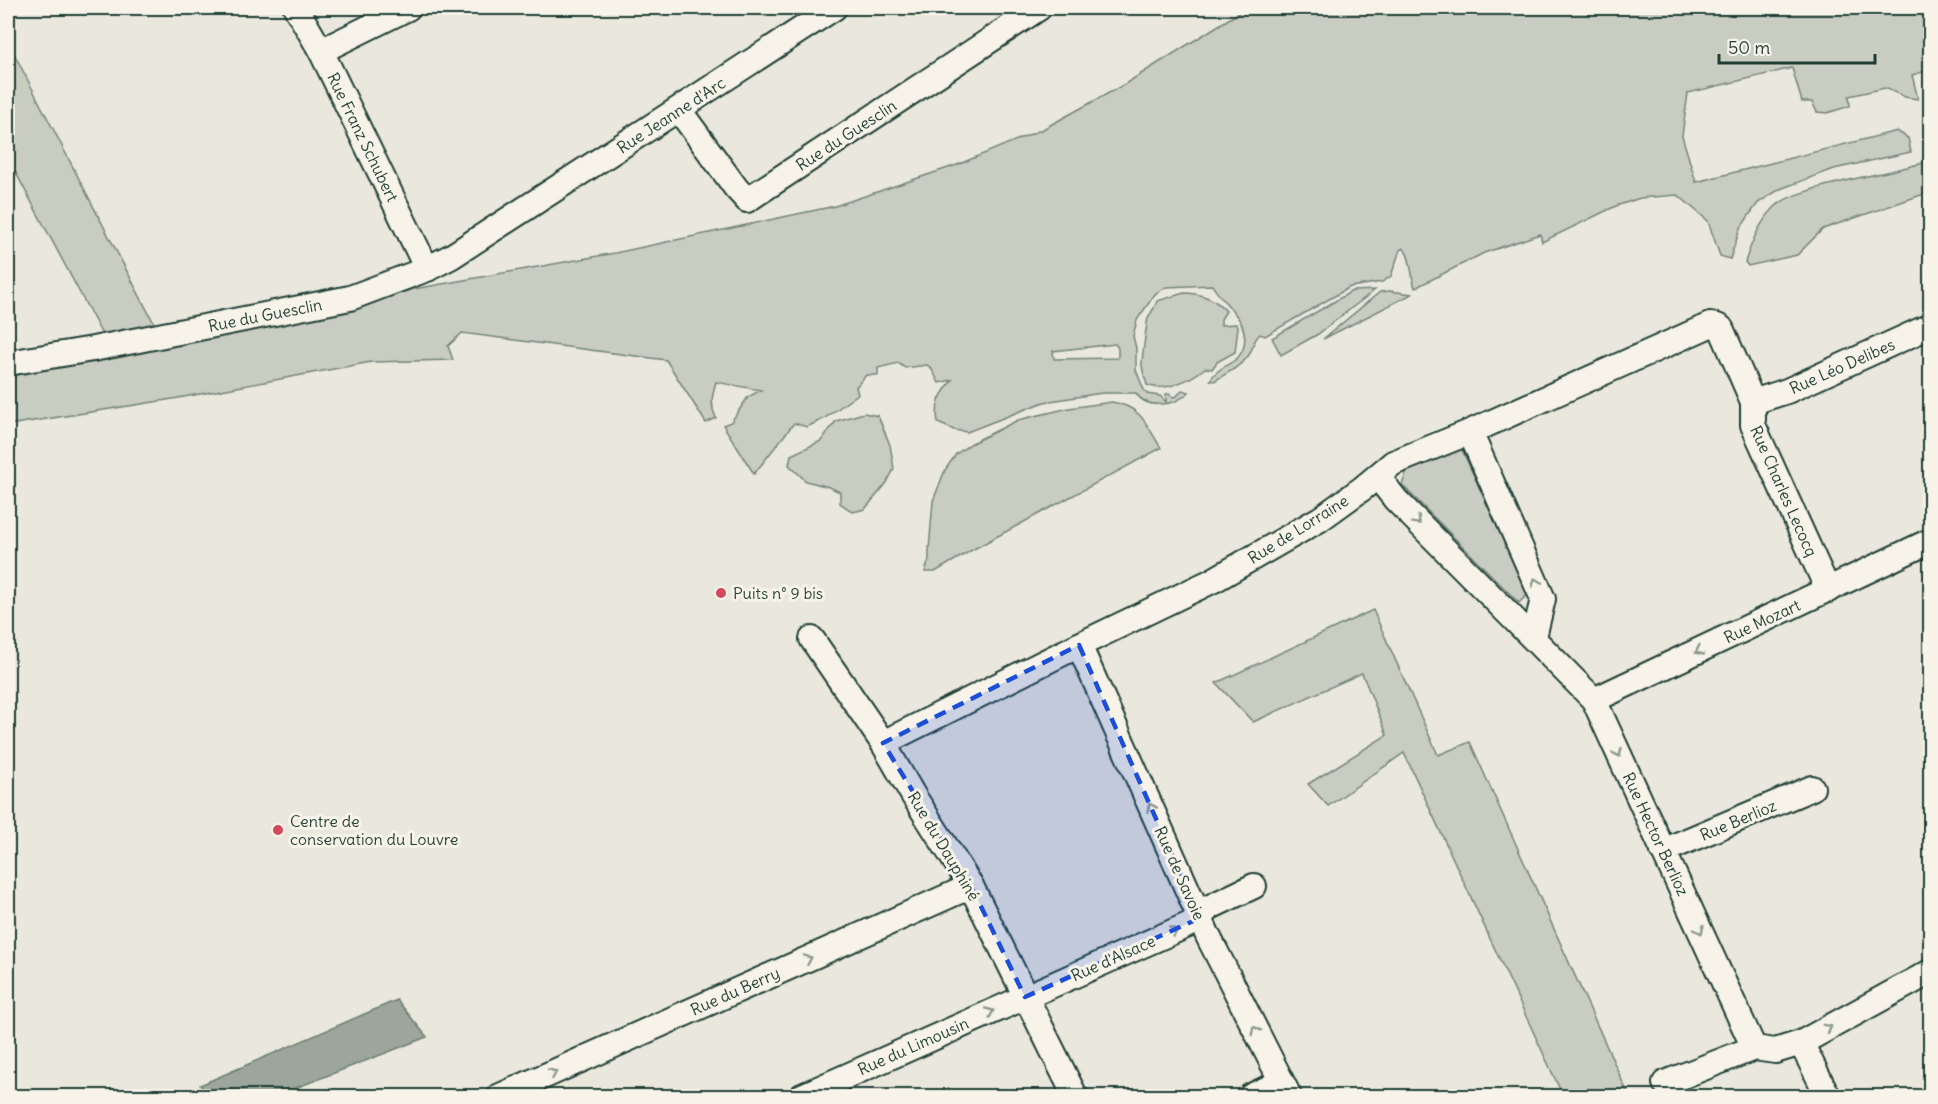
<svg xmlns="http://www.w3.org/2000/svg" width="1938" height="1104" font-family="Delius,sans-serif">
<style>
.green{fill:#c8ccc1;stroke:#74847a;stroke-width:1.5;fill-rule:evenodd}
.water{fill:#9ca69c;stroke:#6a7c72;stroke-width:1.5}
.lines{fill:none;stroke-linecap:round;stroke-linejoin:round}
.street-casing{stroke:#1f3d34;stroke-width:28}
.street{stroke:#f7f3e8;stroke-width:24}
.oneway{stroke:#8b988e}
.marked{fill:#1d4ed8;fill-opacity:0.2;stroke:#1d4ed8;stroke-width:4.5;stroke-dasharray:12 8;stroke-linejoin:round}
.poi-dot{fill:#d1495b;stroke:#f7f3e8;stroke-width:2}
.labels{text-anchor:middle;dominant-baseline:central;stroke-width:6;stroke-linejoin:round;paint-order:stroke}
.street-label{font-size:16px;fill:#1f3d34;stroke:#f7f3e8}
.poi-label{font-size:16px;fill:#1f3d34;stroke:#f7f3e8;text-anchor:start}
</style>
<rect width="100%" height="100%" fill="#eae8dd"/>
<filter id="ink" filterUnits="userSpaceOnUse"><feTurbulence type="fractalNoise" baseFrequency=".0167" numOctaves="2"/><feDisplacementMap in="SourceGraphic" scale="12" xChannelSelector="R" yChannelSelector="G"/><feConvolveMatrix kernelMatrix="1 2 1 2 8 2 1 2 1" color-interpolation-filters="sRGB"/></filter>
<g filter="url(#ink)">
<!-- green -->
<g class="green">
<path d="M1246 8H1930V70L1912 75 1918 99 1905 97 1885 88 1849 96 1850 106 1827 113 1817 112 1812 102H1802L1792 68 1688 93 1682 136 1696 182 1897 131 1908 138 1911 152 1834 169 1780 189 1758 203 1748 217 1740 229 1730 259 1720 256 1708 221 1678 195 1640 198 1616 206 1542 242 1540 234 1484 253 1415 288C1411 276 1411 255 1403 248L1400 250 1391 276 1382 282 1350 287 1265 336 1260 334C1253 340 1254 347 1249 355 1240 367 1227 373 1214 381L1210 380C1216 370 1226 366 1235 360 1239 358 1241 353 1243 349 1252 320 1224 306 1212 285L1166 287 1155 294 1137 320 1133 336 1136 348V370L1144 390 1147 394 1160 396 1166 402V394H1169L1173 397 1177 396 1182 390 1189 392C1177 405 1147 411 1136 393H1102L1044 402 967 432 954 430 938 423C935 402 940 396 952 380L939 383 931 368 927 365 905 368 898 363 878 368V375H866L856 387 858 394 825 418 807 427 794 423 754 474 723 425 731 422 748 397 761 390 716 382C712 395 710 405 716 418L706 423 666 360 462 333 448 346 453 360 371 362 173 399 8 425V370L356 306 414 289 615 253 835 206 957 165 1043 129 1125 84ZM1115 344 1118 348V358L1054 359 1053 351Z"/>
<polygon points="8,42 159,333 106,342 8,158"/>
<path d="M1930 161V192L1823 229 1797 255 1748 266 1745 262C1752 241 1760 221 1776 206 1786 197 1802 193 1814 189 1852 178 1892 172 1930 161Z"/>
<polygon points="1375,290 1318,334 1281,355 1272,338 1352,291"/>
<polygon points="1390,291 1412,294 1323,339 1380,292"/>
<path d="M1184 293C1200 293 1216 299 1226 311L1221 319V325L1236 324 1238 327 1235 352 1217 362 1212 369 1205 368C1192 379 1164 393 1147 385 1145 379 1143 372 1142 366 1141 364 1147 322 1148 318 1151 312 1155 308 1157 301Z"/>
<path d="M1112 402C1142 407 1146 424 1161 448L972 550 935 572H925L929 560V550L933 501 945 470 956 454 972 443 1018 420 1069 408Z"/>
<polygon points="864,413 878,416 890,445 894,469 886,484 865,509 853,512 840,503 840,492 829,487 806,481 789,465 791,455 821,441 836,421"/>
<polygon points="1452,447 1462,450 1528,594 1519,603 1402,485 1408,467"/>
<polygon points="1373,610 1438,755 1470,742 1629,1096 1563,1096 1404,753 1328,806 1308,784 1387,735 1362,673 1253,722 1216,683"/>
</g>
<!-- water -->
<polygon class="water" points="397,1000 427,1037 275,1096 209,1096 200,1085"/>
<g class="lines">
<defs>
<g id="street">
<polyline points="296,8 321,51 427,269"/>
<polyline points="321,51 408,8"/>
<polyline points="679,110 736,188 747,200 1039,8"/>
<polyline points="8,363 93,349 350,298 427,269 452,256 834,8"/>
<polyline points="1753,402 1787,391 1930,326"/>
<polyline points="1470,432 1543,599 1534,637"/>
<polyline points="1378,477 1396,500 1594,700 1754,1048"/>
<polyline points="812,639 883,743 913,795 971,886 1075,1096"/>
<polyline points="1079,645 1208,936 1289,1096"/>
<polyline points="1594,700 1930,541"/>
<polyline points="883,743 1079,645 1214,580 1320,519 1363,488 1393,463 1470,432 1710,325 1717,326 1721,328 1753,402 1753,425 1828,590"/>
<polyline points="1663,851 1812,788"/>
<polyline points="1801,1043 1828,1096"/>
<polyline points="1665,1083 1754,1048 1775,1051 1801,1043 1930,972"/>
<polyline points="500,1096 971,886"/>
<polyline points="802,1096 1188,925 1200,918 1210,907 1254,886"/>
<polyline points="1251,1096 1281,1082"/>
</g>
</defs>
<!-- street casing -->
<use href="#street" class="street-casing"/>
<!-- street -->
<use href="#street" class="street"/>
</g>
<!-- one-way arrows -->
<defs><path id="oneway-chevron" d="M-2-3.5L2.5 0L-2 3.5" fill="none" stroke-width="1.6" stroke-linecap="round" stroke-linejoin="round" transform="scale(1.5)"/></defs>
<g class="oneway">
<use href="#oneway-chevron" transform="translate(1417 521) rotate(45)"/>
<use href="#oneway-chevron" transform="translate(1536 582) rotate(-113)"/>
<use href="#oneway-chevron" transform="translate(1699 651) rotate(155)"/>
<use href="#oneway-chevron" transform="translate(1618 753) rotate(65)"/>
<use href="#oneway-chevron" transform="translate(1151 807) rotate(-114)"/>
<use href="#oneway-chevron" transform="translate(1700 930) rotate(65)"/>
<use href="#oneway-chevron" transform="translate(1174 931) rotate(-24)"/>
<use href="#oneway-chevron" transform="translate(808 959) rotate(-24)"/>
<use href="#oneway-chevron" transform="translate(990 1012) rotate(-24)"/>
<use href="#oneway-chevron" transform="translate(1828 1028) rotate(-29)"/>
<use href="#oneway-chevron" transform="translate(1255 1030) rotate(-117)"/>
<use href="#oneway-chevron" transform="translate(553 1073) rotate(-24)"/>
</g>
</g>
<!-- marked area -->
<path class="marked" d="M1079 645 1200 918 1025 997 971 886 883 743Z"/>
<!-- markers -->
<g class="poi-dot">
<circle cx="721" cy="593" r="6"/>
<circle cx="278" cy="830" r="6"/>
</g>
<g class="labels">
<!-- street labels -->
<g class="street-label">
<text transform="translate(671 115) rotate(-33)">Rue Jeanne d'Arc</text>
<text transform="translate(846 135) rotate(-33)">Rue du Guesclin</text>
<text transform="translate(363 137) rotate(64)">Rue Franz Schubert</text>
<text transform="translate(265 315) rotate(-11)">Rue du Guesclin</text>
<text transform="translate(1842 366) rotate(-24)">Rue Léo Delibes</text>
<text transform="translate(1784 491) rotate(66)">Rue Charles Lecocq</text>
<text transform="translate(1298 529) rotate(-32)">Rue de Lorraine</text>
<text transform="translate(1762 621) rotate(-25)">Rue Mozart</text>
<text transform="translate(1738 820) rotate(-23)">Rue Berlioz</text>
<text transform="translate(1656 834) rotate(65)">Rue Hector Berlioz</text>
<text transform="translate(944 846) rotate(59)">Rue du Dauphiné</text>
<text transform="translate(1180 873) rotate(66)">Rue de Savoie</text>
<text transform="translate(1113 958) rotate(-24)">Rue d'Alsace</text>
<text transform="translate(735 991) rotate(-24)">Rue du Berry</text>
<text transform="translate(913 1046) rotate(-24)">Rue du Limousin</text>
</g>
<!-- poi labels -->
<g class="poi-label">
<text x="733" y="593">Puits n° 9 bis</text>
<text x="290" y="821">Centre de<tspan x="290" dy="18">conservation du Louvre</tspan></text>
</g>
</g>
<!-- margin -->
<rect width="1938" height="1104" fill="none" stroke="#f7f3e8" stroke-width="30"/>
<rect x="15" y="15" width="1908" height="1074" fill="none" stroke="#1f3d34" stroke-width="2" filter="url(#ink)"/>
<!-- scale -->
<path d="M1719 54v9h156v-9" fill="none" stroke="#1f3d34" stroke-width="3"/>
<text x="1728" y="54" font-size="18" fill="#1f3d34" stroke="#f7f3e8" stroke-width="4.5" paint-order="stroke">50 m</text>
</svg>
